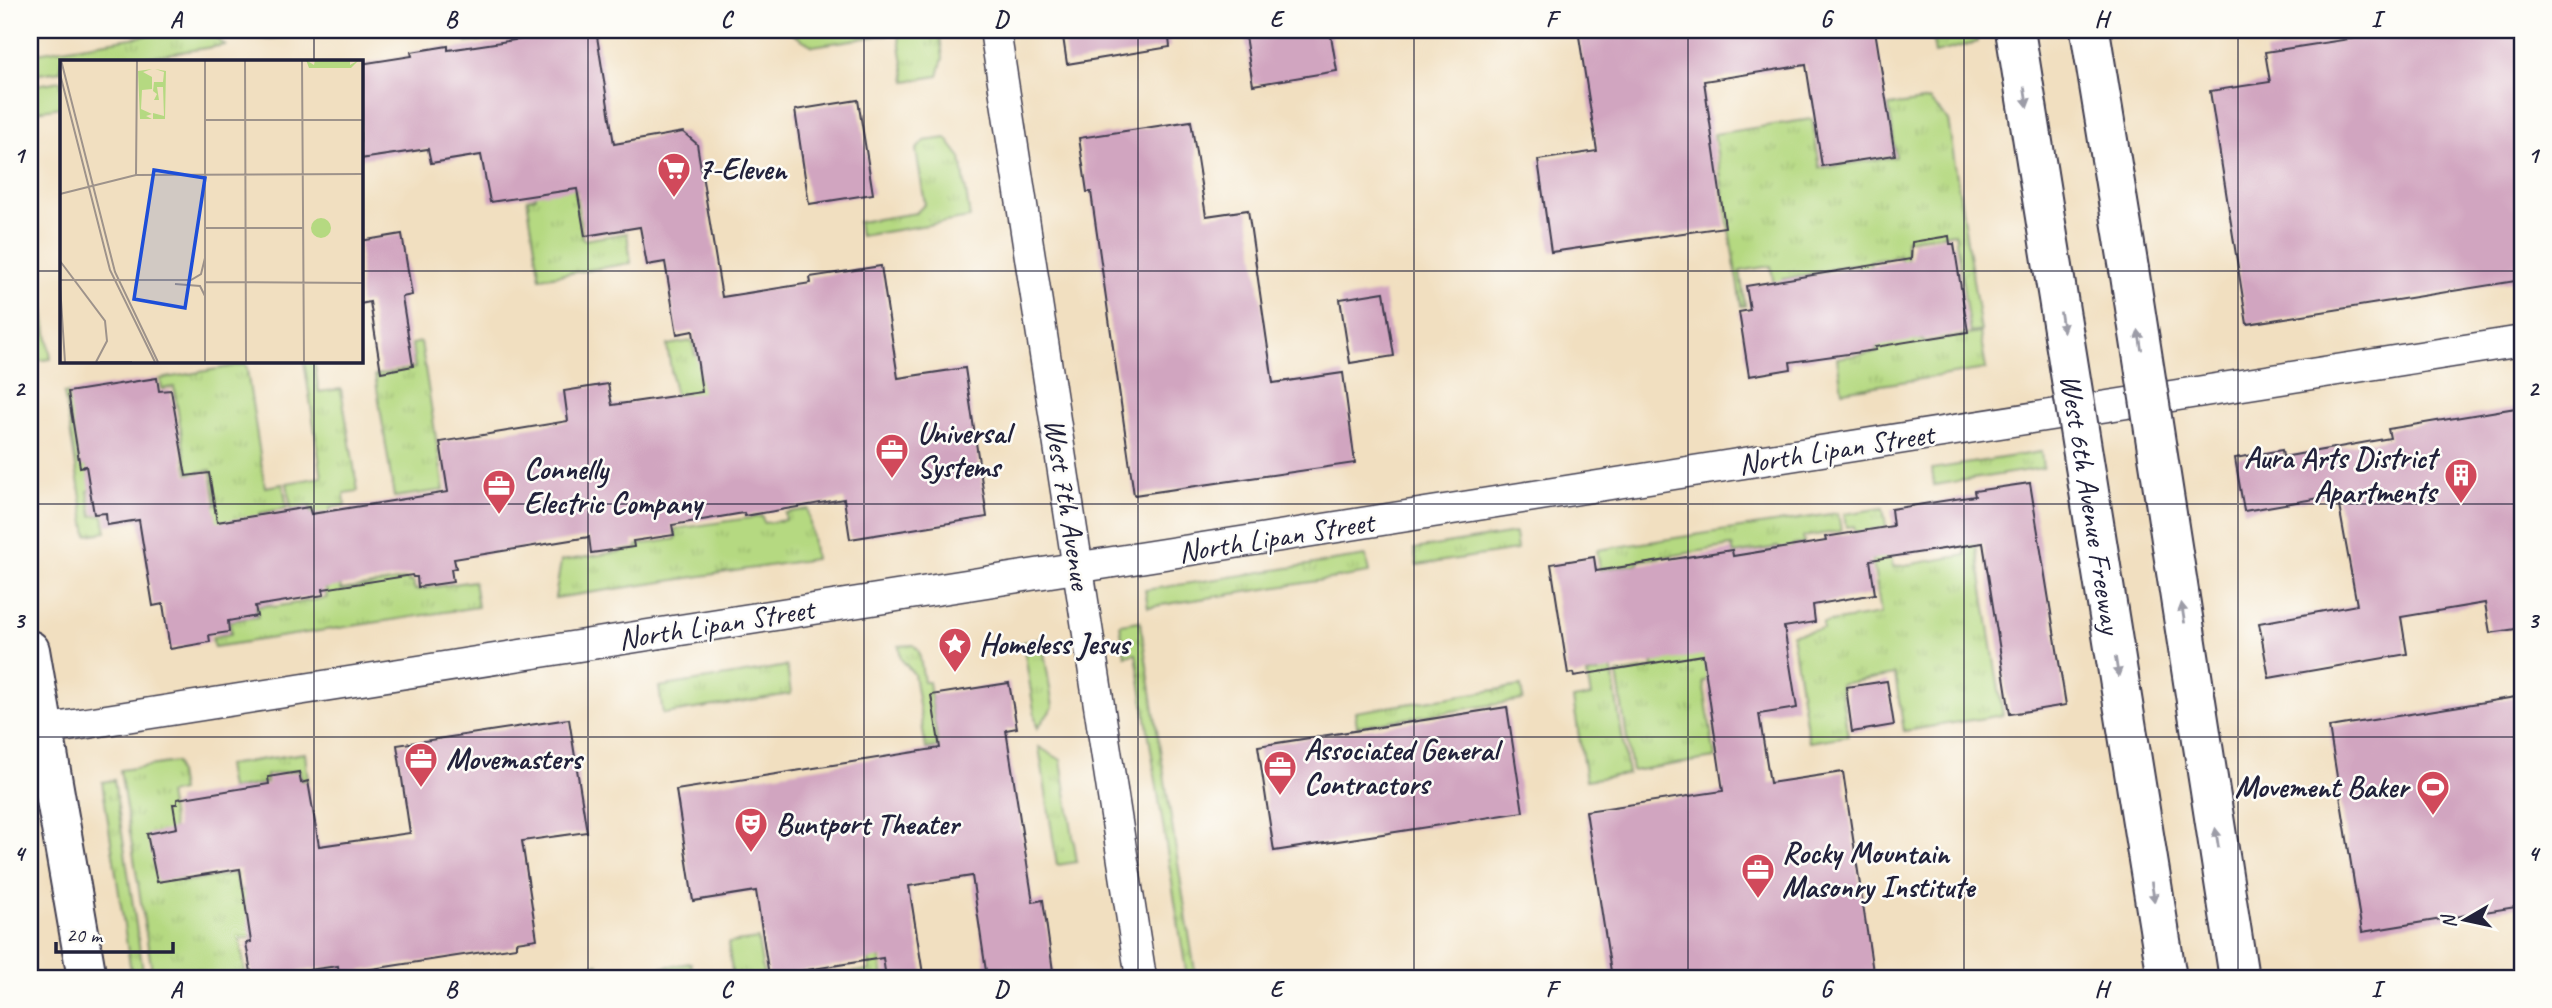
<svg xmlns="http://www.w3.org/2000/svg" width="2552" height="1008" font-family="Caveat,sans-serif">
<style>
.grass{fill:url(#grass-tufts);stroke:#6c7e5e;stroke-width:2}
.building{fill:#d1a5c0}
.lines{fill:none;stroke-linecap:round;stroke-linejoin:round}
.minor-casing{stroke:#413e4f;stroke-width:33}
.secondary-casing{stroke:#413e4f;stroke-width:42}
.motorway-casing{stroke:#413e4f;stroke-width:42}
.minor{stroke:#fff;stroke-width:30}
.secondary{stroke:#fff;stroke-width:38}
.motorway{stroke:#fff;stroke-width:38}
.motorway-bridge-casing{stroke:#413e4f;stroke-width:42;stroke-linecap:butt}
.motorway-bridge{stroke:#fff;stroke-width:38}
.oneway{fill:#9c9ca7}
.grid{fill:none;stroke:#22223b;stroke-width:2;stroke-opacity:0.55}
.labels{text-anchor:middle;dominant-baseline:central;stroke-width:5;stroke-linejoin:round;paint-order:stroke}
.poi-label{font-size:30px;font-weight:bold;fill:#22223b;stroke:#fdfcf7;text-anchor:start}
.street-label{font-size:30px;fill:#22223b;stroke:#fdfcf7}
.inset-road{fill:none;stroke:#9e938b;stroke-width:2}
.view{fill:#1d4ed8;fill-opacity:0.15;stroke:#1d4ed8;stroke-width:3.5}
.inset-edge{fill:none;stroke:#22223b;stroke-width:3.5}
.neatline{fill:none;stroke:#22223b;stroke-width:2.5}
.grid-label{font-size:23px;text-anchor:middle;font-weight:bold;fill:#22223b}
</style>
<defs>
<pattern id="grass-tufts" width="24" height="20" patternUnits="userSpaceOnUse" patternTransform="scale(1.75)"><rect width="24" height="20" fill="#b5d981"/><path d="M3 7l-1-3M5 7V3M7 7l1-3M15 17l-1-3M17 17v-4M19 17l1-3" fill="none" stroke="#9bba70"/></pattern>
</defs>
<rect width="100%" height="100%" fill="#fdfcf7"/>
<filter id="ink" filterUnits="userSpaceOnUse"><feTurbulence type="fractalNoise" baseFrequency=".0143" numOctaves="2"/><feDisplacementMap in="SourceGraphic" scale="14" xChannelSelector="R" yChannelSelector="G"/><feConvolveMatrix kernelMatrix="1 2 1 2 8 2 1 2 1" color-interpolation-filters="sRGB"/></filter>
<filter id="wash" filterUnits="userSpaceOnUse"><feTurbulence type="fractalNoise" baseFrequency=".00686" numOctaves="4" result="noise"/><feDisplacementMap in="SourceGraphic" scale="28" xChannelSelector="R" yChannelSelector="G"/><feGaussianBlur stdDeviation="1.57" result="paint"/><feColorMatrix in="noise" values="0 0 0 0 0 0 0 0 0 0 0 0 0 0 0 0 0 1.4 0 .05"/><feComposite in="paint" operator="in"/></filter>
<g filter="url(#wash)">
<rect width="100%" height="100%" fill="#f1dfc0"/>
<!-- grass -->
<g class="grass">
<polygon points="182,30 207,30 225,45 122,61 61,61 61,71 30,75 30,54"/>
<polygon points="269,30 326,30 266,39"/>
<polygon points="465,30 570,30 510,40 509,36 467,43"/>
<polygon points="786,30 939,30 943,58 938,76 906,81 898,33 813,46"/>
<polygon points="1931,30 1977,30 1978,42 1935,53"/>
<polygon points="61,81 61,107 30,112 30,86"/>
<polygon points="1929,100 1948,120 1981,331 1970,333 1955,233 1905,240 1909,270 1903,271 1900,256 1870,261 1872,276 1860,277 1858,264 1783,279 1786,299 1776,301 1771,266 1740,271 1745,306 1741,306 1714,134 1812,119 1820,168 1896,157 1889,106"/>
<polygon points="526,134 619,182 575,190 583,240 627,233 631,263 540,278 527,199 536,197"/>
<polygon points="946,138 961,158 970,218 860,236 858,222 916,213 925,204 916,150 924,141"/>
<polygon points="30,223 51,359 35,361 30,330"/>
<polygon points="1980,333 1986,369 1842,391 1837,358 1877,352 1876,340 1922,339 1923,342"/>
<polygon points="692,341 695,355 737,348 762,408 679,420 667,345"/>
<polygon points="421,342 444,490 394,497 375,375 415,368 412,344"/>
<polygon points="304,361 314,361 319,392 341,389 358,491 344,493 345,505 330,508 338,561 316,538 310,506 291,509 287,483 322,477"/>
<polygon points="246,364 265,487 283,484 287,508 260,513 265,542 220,549 213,506 216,505 211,470 188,474 174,387 162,389 160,379"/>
<polygon points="74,392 86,465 97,489 88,491 92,516 103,515 106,532 87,535 64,393"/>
<polygon points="2041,452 2043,468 1934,485 1932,469"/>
<polygon points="1969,502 2003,715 1904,731 1895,675 1840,684 1848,736 1809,742 1792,634 1823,629 1823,623 1881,614 1869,536 1856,538 1854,526 1846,527 1844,514 1883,508 1893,567 1966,555 1958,504"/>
<polygon points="808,509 815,559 555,598 561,561 637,549 637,545 676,539 675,529 762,516 764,523 786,520 785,513"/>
<polygon points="1838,513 1841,531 1803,537 1804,544 1793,545 1794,553 1780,555 1778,547 1734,554 1732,546 1638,561 1638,564 1600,570 1597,550"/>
<polygon points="1515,533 1517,550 1417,565 1414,549"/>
<polygon points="1366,556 1369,573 1148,607 1145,590"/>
<polygon points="337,564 341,590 408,579 409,582 413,581 415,590 474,581 478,607 214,647 212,637 231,634 230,621 258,617 256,607 271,605 273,607 327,598 322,567"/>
<polygon points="1603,613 1628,774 1586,780 1573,699 1591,696 1587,675 1598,673 1589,616"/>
<polygon points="1140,621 1196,978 1187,978 1136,654 1125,656 1120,624"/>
<polygon points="1042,639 1053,707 1037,729 1023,642"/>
<polygon points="914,645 919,652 924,682 929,682 938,747 926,749 914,674 901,659 899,646"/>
<polygon points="1702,646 1753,673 1703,681 1715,758 1632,771 1617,674 1653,668 1651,653"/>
<polygon points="787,666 791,694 663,714 659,687"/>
<polygon points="1521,686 1523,700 1357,726 1355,712"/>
<polygon points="1039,747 1061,760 1077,862 1057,865"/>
<polygon points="305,753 308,780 301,781 300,770 266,775 267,783 230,789 226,765"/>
<polygon points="176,762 181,791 168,794 182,882 236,874 239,891 270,886 327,925 240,939 246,978 153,978 120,770"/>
<polygon points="114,780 144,978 132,978 102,782"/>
<polygon points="876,931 883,978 837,978 836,975 870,970 865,932"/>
<polygon points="758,939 764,978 733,978 728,943"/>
<polygon points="691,963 693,978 506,978 598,964 601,977"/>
</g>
<g id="blocks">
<!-- building -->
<g class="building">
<polygon points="580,30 596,30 614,144 683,132 697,144 722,297 811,283 810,277 881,266 898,378 965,368 987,517 850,539 844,499 745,516 744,513 672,525 674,535 633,541 634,547 591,553 589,537 454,559 456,568 451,569 453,582 418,587 417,577 413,577 412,575 323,589 324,595 255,606 257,616 228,621 229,632 209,635 210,642 170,649 163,604 153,606 139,520 107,525 106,513 94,514 86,466 80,467 68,392 157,378 159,391 171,390 186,476 209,473 217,522 309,507 311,514 448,492 440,442 568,421 564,391 608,384 612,405 702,392 693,331 677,334 665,262 647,265 640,227 585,236 577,189 490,202 481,155 431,163 428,149 360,159 360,64 412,56 411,52 448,46 448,50"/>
<polygon points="1062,30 1168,30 1170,47 1067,64"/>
<polygon points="1244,30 1330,30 1337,71 1253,85"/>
<polygon points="1578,30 1875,30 1895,155 1822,166 1806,65 1704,81 1725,227 1551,252 1538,160 1597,151"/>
<polygon points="2407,30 2522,30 2522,280 2247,324 2210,91 2270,82 2265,52"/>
<polygon points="858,100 873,194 809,204 795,110"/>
<polygon points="1191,121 1206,216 1248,210 1273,383 1343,373 1355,463 1134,495 1091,192 1087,192 1079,138"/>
<polygon points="402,234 412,295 402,297 413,366 381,372 370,302 360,304 360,241"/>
<polygon points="1949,236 1950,244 1954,244 1968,332 1875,347 1876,350 1790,362 1791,369 1749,376 1739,312 1750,310 1746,286 1911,259 1912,242"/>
<polygon points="1384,292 1394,356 1350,363 1340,299"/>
<polygon points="2522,407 2522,628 2490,633 2485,603 2401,617 2407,654 2269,678 2259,623 2357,605 2337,495 2244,511 2235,458 2282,450 2283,457 2390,438 2388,429"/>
<polygon points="2030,483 2066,705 2010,714 1983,543 1870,560 1875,594 1813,605 1815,622 1784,627 1797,708 1759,714 1770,783 1843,772 1874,978 1612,978 1586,811 1723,791 1703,655 1574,676 1573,673 1568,674 1551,564 1594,557 1596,571 1732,550 1733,556 1826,541 1825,537 1893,526 1891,509 1975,496 1974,491"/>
<polygon points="1887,681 1894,725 1852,732 1846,687"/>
<polygon points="1009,683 1017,728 1006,730 1033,902 1043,900 1054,978 987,978 972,876 909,886 923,974 897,978 886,978 883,958 769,976 756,891 693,901 676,790 940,748 931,695"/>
<polygon points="2522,696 2522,906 2362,932 2329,727"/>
<polygon points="1507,707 1523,812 1274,851 1258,746"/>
<polygon points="569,719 587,832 522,841 537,939 516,942 516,947 339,974 338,966 252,978 246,943 251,942 240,869 157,882 147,834 177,828 173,804 177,804 177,799 269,784 268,777 299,772 301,783 308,781 319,846 410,833 397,745"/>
</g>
</g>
</g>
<g filter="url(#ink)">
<use href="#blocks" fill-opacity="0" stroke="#413e4f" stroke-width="2"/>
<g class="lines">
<defs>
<g id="minor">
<polyline points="995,30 1141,978"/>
<polyline points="30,732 2522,341"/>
</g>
<polyline id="secondary" points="30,650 87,978"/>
<polyline id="motorway" points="2090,30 2129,269"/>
</defs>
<!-- minor casing -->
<use href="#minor" class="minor-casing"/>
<!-- secondary casing -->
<use href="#secondary" class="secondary-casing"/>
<!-- motorway casing -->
<use href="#motorway" class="motorway-casing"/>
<!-- minor -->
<use href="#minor" class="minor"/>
<!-- secondary -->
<use href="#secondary" class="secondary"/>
<!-- motorway -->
<use href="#motorway" class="motorway"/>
<defs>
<g id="motorway-bridge">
<path id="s1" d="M2015 30 2167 978"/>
<polyline points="2129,269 2239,978"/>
</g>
</defs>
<!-- motorway-bridge casing -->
<use href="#motorway-bridge" class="motorway-bridge-casing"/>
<!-- motorway-bridge -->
<use href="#motorway-bridge" class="motorway-bridge"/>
</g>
<!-- one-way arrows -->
<defs><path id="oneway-solid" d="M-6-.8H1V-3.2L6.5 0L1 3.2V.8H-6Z" transform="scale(1.75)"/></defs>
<g class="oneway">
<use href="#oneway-solid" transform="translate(2026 97) rotate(81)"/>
<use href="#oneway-solid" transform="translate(2062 322) rotate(81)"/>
<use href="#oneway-solid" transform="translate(2140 340) rotate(-99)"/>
<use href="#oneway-solid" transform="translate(2183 613) rotate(-99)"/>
<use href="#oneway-solid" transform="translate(2117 667) rotate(81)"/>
<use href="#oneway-solid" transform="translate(2217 838) rotate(-99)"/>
<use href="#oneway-solid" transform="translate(2153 892) rotate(81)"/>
</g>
</g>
<!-- grid -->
<path class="grid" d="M314 30V61M588 30V978M864 30V978M1138 30V978M1414 30V978M1688 30V978M1964 30V978M2238 30V978M30 271H61M360 271H2522M314 360V978M30 504H2522M30 737H2522"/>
<!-- icons -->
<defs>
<symbol id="supermarket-pin" viewBox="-11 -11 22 30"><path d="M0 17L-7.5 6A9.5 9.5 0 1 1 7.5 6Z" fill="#d1495b" stroke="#fdfcf7"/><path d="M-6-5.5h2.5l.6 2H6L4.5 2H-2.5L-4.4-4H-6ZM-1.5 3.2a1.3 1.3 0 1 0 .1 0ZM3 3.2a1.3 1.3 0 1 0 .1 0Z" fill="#fff"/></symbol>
<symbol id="office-pin" viewBox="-11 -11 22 30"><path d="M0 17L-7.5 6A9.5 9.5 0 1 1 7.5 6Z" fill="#d1495b" stroke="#fdfcf7"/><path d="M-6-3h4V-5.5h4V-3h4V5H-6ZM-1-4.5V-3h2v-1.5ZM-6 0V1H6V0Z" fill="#fff"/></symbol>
<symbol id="building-pin" viewBox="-11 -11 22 30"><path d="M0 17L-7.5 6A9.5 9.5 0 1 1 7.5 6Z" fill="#d1495b" stroke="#fdfcf7"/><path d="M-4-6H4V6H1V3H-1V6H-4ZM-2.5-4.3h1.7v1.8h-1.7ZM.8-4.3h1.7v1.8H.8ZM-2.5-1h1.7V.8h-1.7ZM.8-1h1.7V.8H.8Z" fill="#fff"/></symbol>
<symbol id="sight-pin" viewBox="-11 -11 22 30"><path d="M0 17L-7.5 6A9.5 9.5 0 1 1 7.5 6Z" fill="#d1495b" stroke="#fdfcf7"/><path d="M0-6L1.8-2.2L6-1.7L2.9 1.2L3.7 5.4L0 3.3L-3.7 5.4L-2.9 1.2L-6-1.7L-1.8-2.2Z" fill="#fff"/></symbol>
<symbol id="stadium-pin" viewBox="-11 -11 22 30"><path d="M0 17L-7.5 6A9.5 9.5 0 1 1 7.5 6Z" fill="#d1495b" stroke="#fdfcf7"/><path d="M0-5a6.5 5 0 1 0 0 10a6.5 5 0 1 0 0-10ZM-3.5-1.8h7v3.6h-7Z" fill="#fff"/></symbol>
<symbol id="theatre-pin" viewBox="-11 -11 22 30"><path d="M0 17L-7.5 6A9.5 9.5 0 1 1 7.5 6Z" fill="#d1495b" stroke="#fdfcf7"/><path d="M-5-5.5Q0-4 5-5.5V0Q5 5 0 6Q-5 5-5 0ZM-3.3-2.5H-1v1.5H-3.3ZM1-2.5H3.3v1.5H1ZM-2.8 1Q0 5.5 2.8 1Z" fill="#fff"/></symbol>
</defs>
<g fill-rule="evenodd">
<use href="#supermarket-pin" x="655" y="150" width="38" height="52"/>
<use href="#office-pin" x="873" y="431" width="38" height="52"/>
<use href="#building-pin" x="2442" y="456" width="38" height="52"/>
<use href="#office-pin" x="480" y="467" width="38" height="52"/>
<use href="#sight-pin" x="936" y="625" width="38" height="52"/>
<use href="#office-pin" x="402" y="740" width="38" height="52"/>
<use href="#office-pin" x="1261" y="748" width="38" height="52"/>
<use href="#stadium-pin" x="2414" y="768" width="38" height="52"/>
<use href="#theatre-pin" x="732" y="805" width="38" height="52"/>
<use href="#office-pin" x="1739" y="851" width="38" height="52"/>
</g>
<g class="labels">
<!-- poi labels -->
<g class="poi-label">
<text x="698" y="169">7-Eleven</text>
<text x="917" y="433">Universal<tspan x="917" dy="34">Systems</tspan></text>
<text x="2436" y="458" text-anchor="end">Aura Arts District<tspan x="2436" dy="34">Apartments</tspan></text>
<text x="524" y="469">Connelly<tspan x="524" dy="34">Electric Company</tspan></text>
<text x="979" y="644">Homeless Jesus</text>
<text x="1304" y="750">Associated General<tspan x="1304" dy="34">Contractors</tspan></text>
<text x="446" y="759">Movemasters</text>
<text x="2408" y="787" text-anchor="end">Movement Baker</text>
<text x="776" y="824">Buntport Theater</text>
<text x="1782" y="853">Rocky Mountain<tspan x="1782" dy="34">Masonry Institute</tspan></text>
</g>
<!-- street labels -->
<g class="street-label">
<text transform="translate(1836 449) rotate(-9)">North Lipan Street</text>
<text transform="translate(1068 504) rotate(81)">West 7th Avenue</text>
<text stroke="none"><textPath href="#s1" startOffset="480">West 6th Avenue Freeway</textPath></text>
<text transform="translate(1276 537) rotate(-9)">North Lipan Street</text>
<text transform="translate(716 624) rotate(-9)">North Lipan Street</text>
</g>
</g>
<!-- overview -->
<g transform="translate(60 60)">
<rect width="303" height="303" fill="#f1dfc0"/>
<path d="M92 9 83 12 92 17V29L82 30 81 49 92 54 86 56 92 59H80L78 11ZM95 9 106 11 105 59H93V53L104 56 103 27H97L99 40H94L97 34 93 31 94 22H103L104 12Z" fill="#b5d981"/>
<path d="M246 0 254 5 255 0H290V5L299 0 291 8H249ZM251 168a10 10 0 1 1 20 0a10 10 0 1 1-20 0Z" fill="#b5d981"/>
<path class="inset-road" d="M1 0 55 212 98 302M185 0 186 302M242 0 244 302M0 14 50 210 95 302M145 60H303M76 115 77 0M0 134 76 115 303 114M144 168H243M0 201 45 261 47 281 36 302M0 220H131L141 214 145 198M145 222 303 223M115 224 140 226 145 236M0 225 5 302M40 302H72M145 302V0"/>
<path class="view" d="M94 110 145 118 125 248 74 239Z"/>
<rect width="303" height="303" class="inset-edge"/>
</g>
<!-- margin -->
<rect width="2552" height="1008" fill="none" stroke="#fdfcf7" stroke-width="77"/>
<!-- north arrow -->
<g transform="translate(2465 920) rotate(261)" stroke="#fdfcf7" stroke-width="5" paint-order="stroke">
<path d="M0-5L12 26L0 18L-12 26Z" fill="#22223b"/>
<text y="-10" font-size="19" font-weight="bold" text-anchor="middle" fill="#22223b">N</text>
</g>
<!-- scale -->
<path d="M56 942v10h117v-10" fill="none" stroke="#22223b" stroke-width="3.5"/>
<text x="66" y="942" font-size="21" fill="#22223b" stroke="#fdfcf7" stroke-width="5" paint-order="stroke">20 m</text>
<rect x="38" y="38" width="2476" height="932" class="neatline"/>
<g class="grid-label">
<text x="176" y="27">A</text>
<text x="451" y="27">B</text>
<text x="726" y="27">C</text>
<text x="1001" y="27">D</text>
<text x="1276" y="27">E</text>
<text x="1551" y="27">F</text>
<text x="1826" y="27">G</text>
<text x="2101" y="27">H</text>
<text x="2376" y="27">I</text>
<text x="19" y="163">1</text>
<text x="2533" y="163">1</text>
<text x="19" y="396">2</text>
<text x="2533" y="396">2</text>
<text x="19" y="628">3</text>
<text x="2533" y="628">3</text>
<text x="19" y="861">4</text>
<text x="2533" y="861">4</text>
<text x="176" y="997">A</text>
<text x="451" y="997">B</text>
<text x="726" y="997">C</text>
<text x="1001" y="997">D</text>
<text x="1276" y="997">E</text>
<text x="1551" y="997">F</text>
<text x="1826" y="997">G</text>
<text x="2101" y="997">H</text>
<text x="2376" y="997">I</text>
</g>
</svg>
